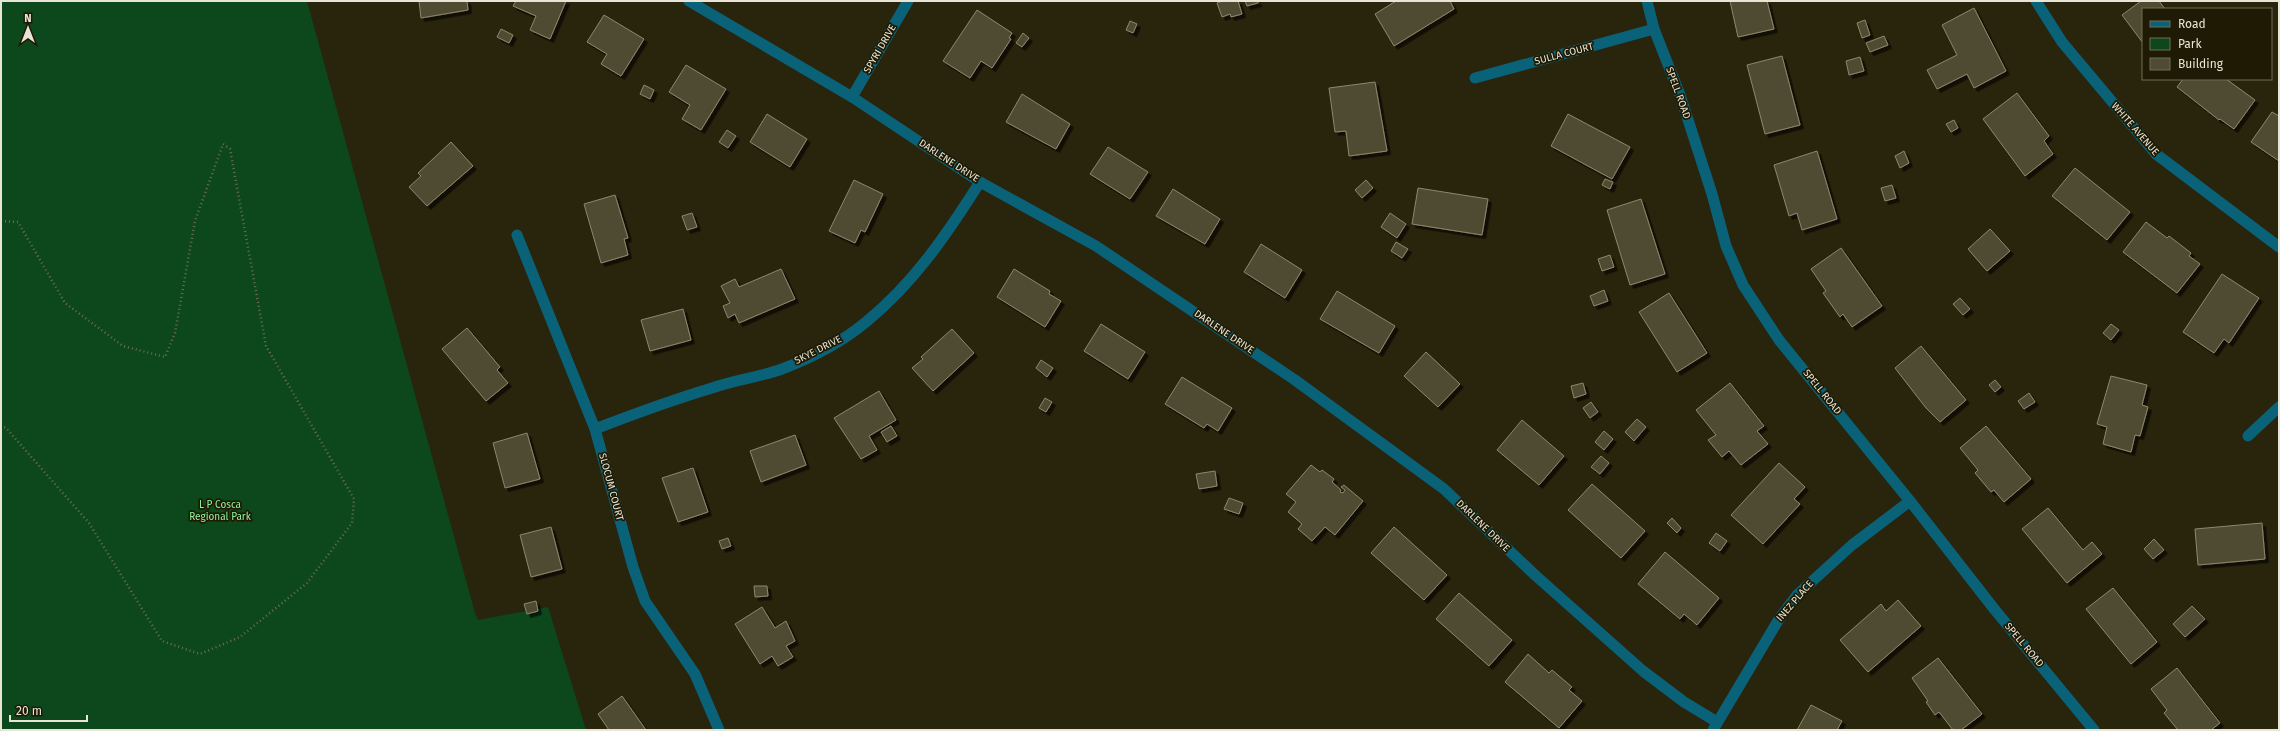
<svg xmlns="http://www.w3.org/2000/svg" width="2280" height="731" font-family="'Fira Sans',sans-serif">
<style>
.green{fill:#0d481d}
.building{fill:#504b32;stroke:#8d876c;filter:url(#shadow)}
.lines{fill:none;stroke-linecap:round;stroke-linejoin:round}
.path{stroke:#6f6b56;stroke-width:2.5;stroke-dasharray:1 3;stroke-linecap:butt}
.minor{stroke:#0a6279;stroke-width:11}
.labels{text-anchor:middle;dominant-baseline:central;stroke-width:3.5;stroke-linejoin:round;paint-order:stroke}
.street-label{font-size:10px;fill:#e8e5d6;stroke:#1f1a03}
.park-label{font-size:10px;fill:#8ef59f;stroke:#1f1a03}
</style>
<defs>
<filter id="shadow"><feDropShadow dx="3.5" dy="3.5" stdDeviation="0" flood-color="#0009"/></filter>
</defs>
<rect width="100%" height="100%" fill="#29240c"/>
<!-- green -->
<polygon class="green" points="1,1 307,1 475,613 478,620 548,607 586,730 1,730"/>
<!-- building -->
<g class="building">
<polygon points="419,1 467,1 468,10 421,18"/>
<polygon points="516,1 566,1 550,39 530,30 536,16 513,6"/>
<polygon points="1222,1 1238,1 1242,14 1231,17 1230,14 1222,17 1217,3"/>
<polygon points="1245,1 1258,1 1258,3 1247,6"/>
<polygon points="1396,1 1450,1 1454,9 1394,46 1375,14"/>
<polygon points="1730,1 1767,1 1774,29 1738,37"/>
<polygon points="2141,1 2159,1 2165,9 2143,9 2143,43 2122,15"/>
<polygon points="1974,8 2006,71 1974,88 1967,74 1937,89 1927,70 1957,55 1942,25"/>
<polygon points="977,10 1012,33 1009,38 1011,39 992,68 981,61 970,78 943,61"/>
<polygon points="604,15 644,39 621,76 601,64 607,54 587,42"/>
<polygon points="1865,20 1870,35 1862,38 1857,23"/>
<polygon points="1130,21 1137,24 1133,33 1126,30"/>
<polygon points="501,29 513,35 509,43 497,37"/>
<polygon points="1023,33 1029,38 1022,47 1016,43"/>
<polygon points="1884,36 1888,45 1870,52 1866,43"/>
<polygon points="1782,56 1800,125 1765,134 1747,65"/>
<polygon points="1860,57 1864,71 1849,75 1846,61"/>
<polygon points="686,65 726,89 701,130 682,119 690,105 669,92"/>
<polygon points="2183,79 2226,79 2255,100 2234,129 2220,119 2219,120 2177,87"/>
<polygon points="1375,82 1387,151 1349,156 1346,131 1335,132 1329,88"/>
<polygon points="644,85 654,90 650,99 640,94"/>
<polygon points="2017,93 2049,136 2044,141 2053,154 2025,176 1983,119"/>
<polygon points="1022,94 1070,124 1056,149 1006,122"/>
<polygon points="2272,112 2279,116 2279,161 2251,142"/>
<polygon points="767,114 807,139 790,167 750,142"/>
<polygon points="1568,114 1630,147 1612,179 1551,146"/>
<polygon points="1954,120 1958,128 1951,132 1946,124"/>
<polygon points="727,130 736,136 728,148 719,142"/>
<polygon points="451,142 473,166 427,206 409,187 421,176 418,173"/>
<polygon points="1108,147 1148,172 1130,199 1090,174"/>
<polygon points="1817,151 1837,219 1802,230 1797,213 1789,216 1774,165"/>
<polygon points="1904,151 1909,163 1900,168 1895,156"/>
<polygon points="2075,168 2130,212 2107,240 2052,196"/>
<polygon points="1605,179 1613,182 1610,189 1602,185"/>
<polygon points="854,180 883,194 865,232 861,230 855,243 829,231"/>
<polygon points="1366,180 1373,188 1362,198 1355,190"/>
<polygon points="1892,185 1896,198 1885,201 1881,188"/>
<polygon points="1418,188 1488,199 1482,235 1412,224"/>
<polygon points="1173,189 1220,219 1205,244 1156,216"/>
<polygon points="615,195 628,238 624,239 628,255 601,263 584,204"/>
<polygon points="1641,199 1665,274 1630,285 1607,210"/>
<polygon points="692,213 697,227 687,230 682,216"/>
<polygon points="1390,213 1406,224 1397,238 1381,227"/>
<polygon points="2146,222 2167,238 2169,236 2191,253 2189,256 2200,264 2177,293 2123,252"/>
<polygon points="1990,229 2010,251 1987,271 1968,249"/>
<polygon points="1396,242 1408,249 1402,258 1391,251"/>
<polygon points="1261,244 1302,270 1285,298 1244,272"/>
<polygon points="1841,248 1882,306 1852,327 1843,314 1840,317 1823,293 1826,291 1811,269"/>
<polygon points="1610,255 1614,267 1602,271 1598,259"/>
<polygon points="781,269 795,299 739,323 735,314 728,318 723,306 730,303 721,286 735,279 739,287"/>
<polygon points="1014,269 1050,291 1049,294 1061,301 1045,327 997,297"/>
<polygon points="2222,274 2259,298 2229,343 2224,339 2214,353 2183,332"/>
<polygon points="1604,290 1608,301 1594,306 1590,296"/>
<polygon points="1337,291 1395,326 1379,353 1320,319"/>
<polygon points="1669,293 1707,353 1677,372 1639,312"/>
<polygon points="1960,298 1970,309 1963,315 1953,304"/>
<polygon points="683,309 691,340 650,351 641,320"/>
<polygon points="1101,324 1145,352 1128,379 1084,351"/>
<polygon points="2111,324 2119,330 2111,340 2103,333"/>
<polygon points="467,328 500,367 497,370 508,383 486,401 442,349"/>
<polygon points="952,329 974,353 933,391 912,368 923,359 921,357"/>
<polygon points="1921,346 1966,400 1940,422 1926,408 1895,368"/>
<polygon points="1426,352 1460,384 1438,407 1404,376"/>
<polygon points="1041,360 1053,368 1047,377 1036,368"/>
<polygon points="2111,376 2147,385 2142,405 2148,407 2140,436 2135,435 2131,452 2103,444 2107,427 2097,424"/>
<polygon points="1182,377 1232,408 1218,431 1207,424 1204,428 1165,404"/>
<polygon points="1995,380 2001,387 1995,392 1989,385"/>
<polygon points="1583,383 1586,394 1574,398 1571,386"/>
<polygon points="1730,383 1764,426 1757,431 1768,444 1741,465 1729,451 1722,457 1708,440 1716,435 1696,410"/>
<polygon points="879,391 896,420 869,436 877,450 861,459 834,418"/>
<polygon points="2029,393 2035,402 2024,409 2018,401"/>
<polygon points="1045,398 1052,402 1046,412 1039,408"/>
<polygon points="1591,402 1598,412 1590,418 1583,408"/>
<polygon points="1637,419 1646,427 1634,441 1625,432"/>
<polygon points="1522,420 1564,456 1539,485 1497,450"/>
<polygon points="891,426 897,436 887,442 881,432"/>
<polygon points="1986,426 2031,479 2004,502 1994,490 1991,492 1975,473 1978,470 1960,448"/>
<polygon points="1604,431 1613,439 1604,450 1595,442"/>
<polygon points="527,433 540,479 505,488 493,443"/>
<polygon points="795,435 806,465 761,482 750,451"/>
<polygon points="1601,456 1609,463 1600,474 1591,467"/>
<polygon points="1779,463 1805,487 1794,499 1800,504 1763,544 1731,515"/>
<polygon points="1311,465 1320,472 1322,470 1334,479 1332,482 1341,490 1340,492 1343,493 1345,490 1341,487 1344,485 1363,501 1335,535 1325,527 1312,541 1298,529 1302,524 1288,512 1296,502 1286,494"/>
<polygon points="693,468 708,512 678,522 662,478"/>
<polygon points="1215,471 1217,486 1199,489 1196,474"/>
<polygon points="1592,484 1645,531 1621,558 1568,510"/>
<polygon points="1229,498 1243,503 1239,514 1224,509"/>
<polygon points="2048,508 2083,550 2092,542 2102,554 2067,583 2022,529"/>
<polygon points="1672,518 1681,528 1677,533 1667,523"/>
<polygon points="2262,523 2265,559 2198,565 2195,529"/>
<polygon points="551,527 562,569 531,577 520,535"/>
<polygon points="1394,527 1447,575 1424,600 1371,553"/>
<polygon points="1716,533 1727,541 1720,551 1709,543"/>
<polygon points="728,538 731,546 722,549 719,541"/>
<polygon points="2154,539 2164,550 2153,559 2144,549"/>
<polygon points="1665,552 1719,598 1697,625 1684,614 1680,619 1638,584"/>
<polygon points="754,586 767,586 768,596 755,597"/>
<polygon points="2113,588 2157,642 2131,664 2086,609"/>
<polygon points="1459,593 1512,640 1489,666 1436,619"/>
<polygon points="1898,600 1921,626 1868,672 1840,640 1881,604 1886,611"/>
<polygon points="536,601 538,611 527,614 524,604"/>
<polygon points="2192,606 2205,619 2185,637 2173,624"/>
<polygon points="762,607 775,628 786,621 795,641 786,646 793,657 778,666 772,656 760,664 735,624"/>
<polygon points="1528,654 1549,673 1552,670 1572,687 1569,690 1582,701 1559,728 1505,682"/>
<polygon points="1938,658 1982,714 1961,730 1953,730 1939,712 1935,715 1926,702 1928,701 1912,678"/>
<polygon points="2177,668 2220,723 2211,730 2178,730 2164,713 2167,710 2151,689"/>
<polygon points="622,696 646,730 609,730 598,714"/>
<polygon points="1811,705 1842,721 1837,730 1797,730"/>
</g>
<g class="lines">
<!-- path -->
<polyline class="path" points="1,221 18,222 65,303 123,346 165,357 175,333 195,221 223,144 230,149 266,346 354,499 352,523 307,583 240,637 200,654 162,641 89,523 6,428 1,426"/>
<!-- minor -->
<g class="minor">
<polyline points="689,1 852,97 980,182 1096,246 1295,380 1444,489 1535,575 1643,671 1684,702 1717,722"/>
<polyline points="1647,1 1654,29 1680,95 1712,194 1726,246 1743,285 1779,340 1910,501 1995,610 2094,730"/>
<polyline points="2036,1 2062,42 2156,154 2279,247"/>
<polyline points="1475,78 1654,29"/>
<polyline points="852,97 908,1"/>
<polyline points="517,235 595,429 633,567 645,601 695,674 719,730"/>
<path d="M595 429C634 414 672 400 712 388 735 380 760 377 782 369 811 358 842 342 866 322 914 283 947 234 980 182"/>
<polyline points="2248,436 2279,407"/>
<polyline points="1713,730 1779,619 1797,595 1852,545 1910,501"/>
</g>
</g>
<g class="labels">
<!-- street labels -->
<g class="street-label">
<text transform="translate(880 49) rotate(-60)">SPYRI DRIVE</text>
<text transform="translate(1564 54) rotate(-15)">SULLA COURT</text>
<text transform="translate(1678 93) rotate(70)">SPELL ROAD</text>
<text transform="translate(2135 129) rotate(49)">WHITE AVENUE</text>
<text transform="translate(949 161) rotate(33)">DARLENE DRIVE</text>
<text transform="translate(1224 332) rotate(34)">DARLENE DRIVE</text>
<text transform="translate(818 350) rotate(-27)">SKYE DRIVE</text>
<text transform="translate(1822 392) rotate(51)">SPELL ROAD</text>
<text transform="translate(611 487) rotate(75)">SLOCUM COURT</text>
<text transform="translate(1483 526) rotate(44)">DARLENE DRIVE</text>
<text transform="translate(1795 601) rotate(-49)">INEZ PLACE</text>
<text transform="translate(2024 645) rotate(50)">SPELL ROAD</text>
</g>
<!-- park labels -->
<g class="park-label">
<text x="220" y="505">L P Cosca<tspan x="220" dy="12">Regional Park</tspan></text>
</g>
</g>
<!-- border -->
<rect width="2280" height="731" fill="none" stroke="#e8e5d6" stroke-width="4"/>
<!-- legend -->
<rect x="2142" y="8" width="130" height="72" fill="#1f1a03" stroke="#6f6b57"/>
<rect x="2150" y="21" width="20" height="6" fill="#0a6279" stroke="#6f6b57"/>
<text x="2178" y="28" font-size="12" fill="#e8e5d6">Road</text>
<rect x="2150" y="38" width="20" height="12" fill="#0d481d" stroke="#6f6b57"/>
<text x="2178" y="48" font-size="12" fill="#e8e5d6">Park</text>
<rect x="2150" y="58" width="20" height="12" fill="#504b32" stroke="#6f6b57"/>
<text x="2178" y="68" font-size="12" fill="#e8e5d6">Building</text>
<!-- north arrow -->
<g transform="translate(28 28)" stroke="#1f1a03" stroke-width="3" paint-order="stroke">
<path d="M0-3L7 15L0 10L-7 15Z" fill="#e8e5d6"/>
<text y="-6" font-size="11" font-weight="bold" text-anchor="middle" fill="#e8e5d6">N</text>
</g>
<!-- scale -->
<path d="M10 715v6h77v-6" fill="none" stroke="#e8e5d6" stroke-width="2"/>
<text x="16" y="715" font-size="12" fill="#e8e5d6" stroke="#1f1a03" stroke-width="3" paint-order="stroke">20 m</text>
</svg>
